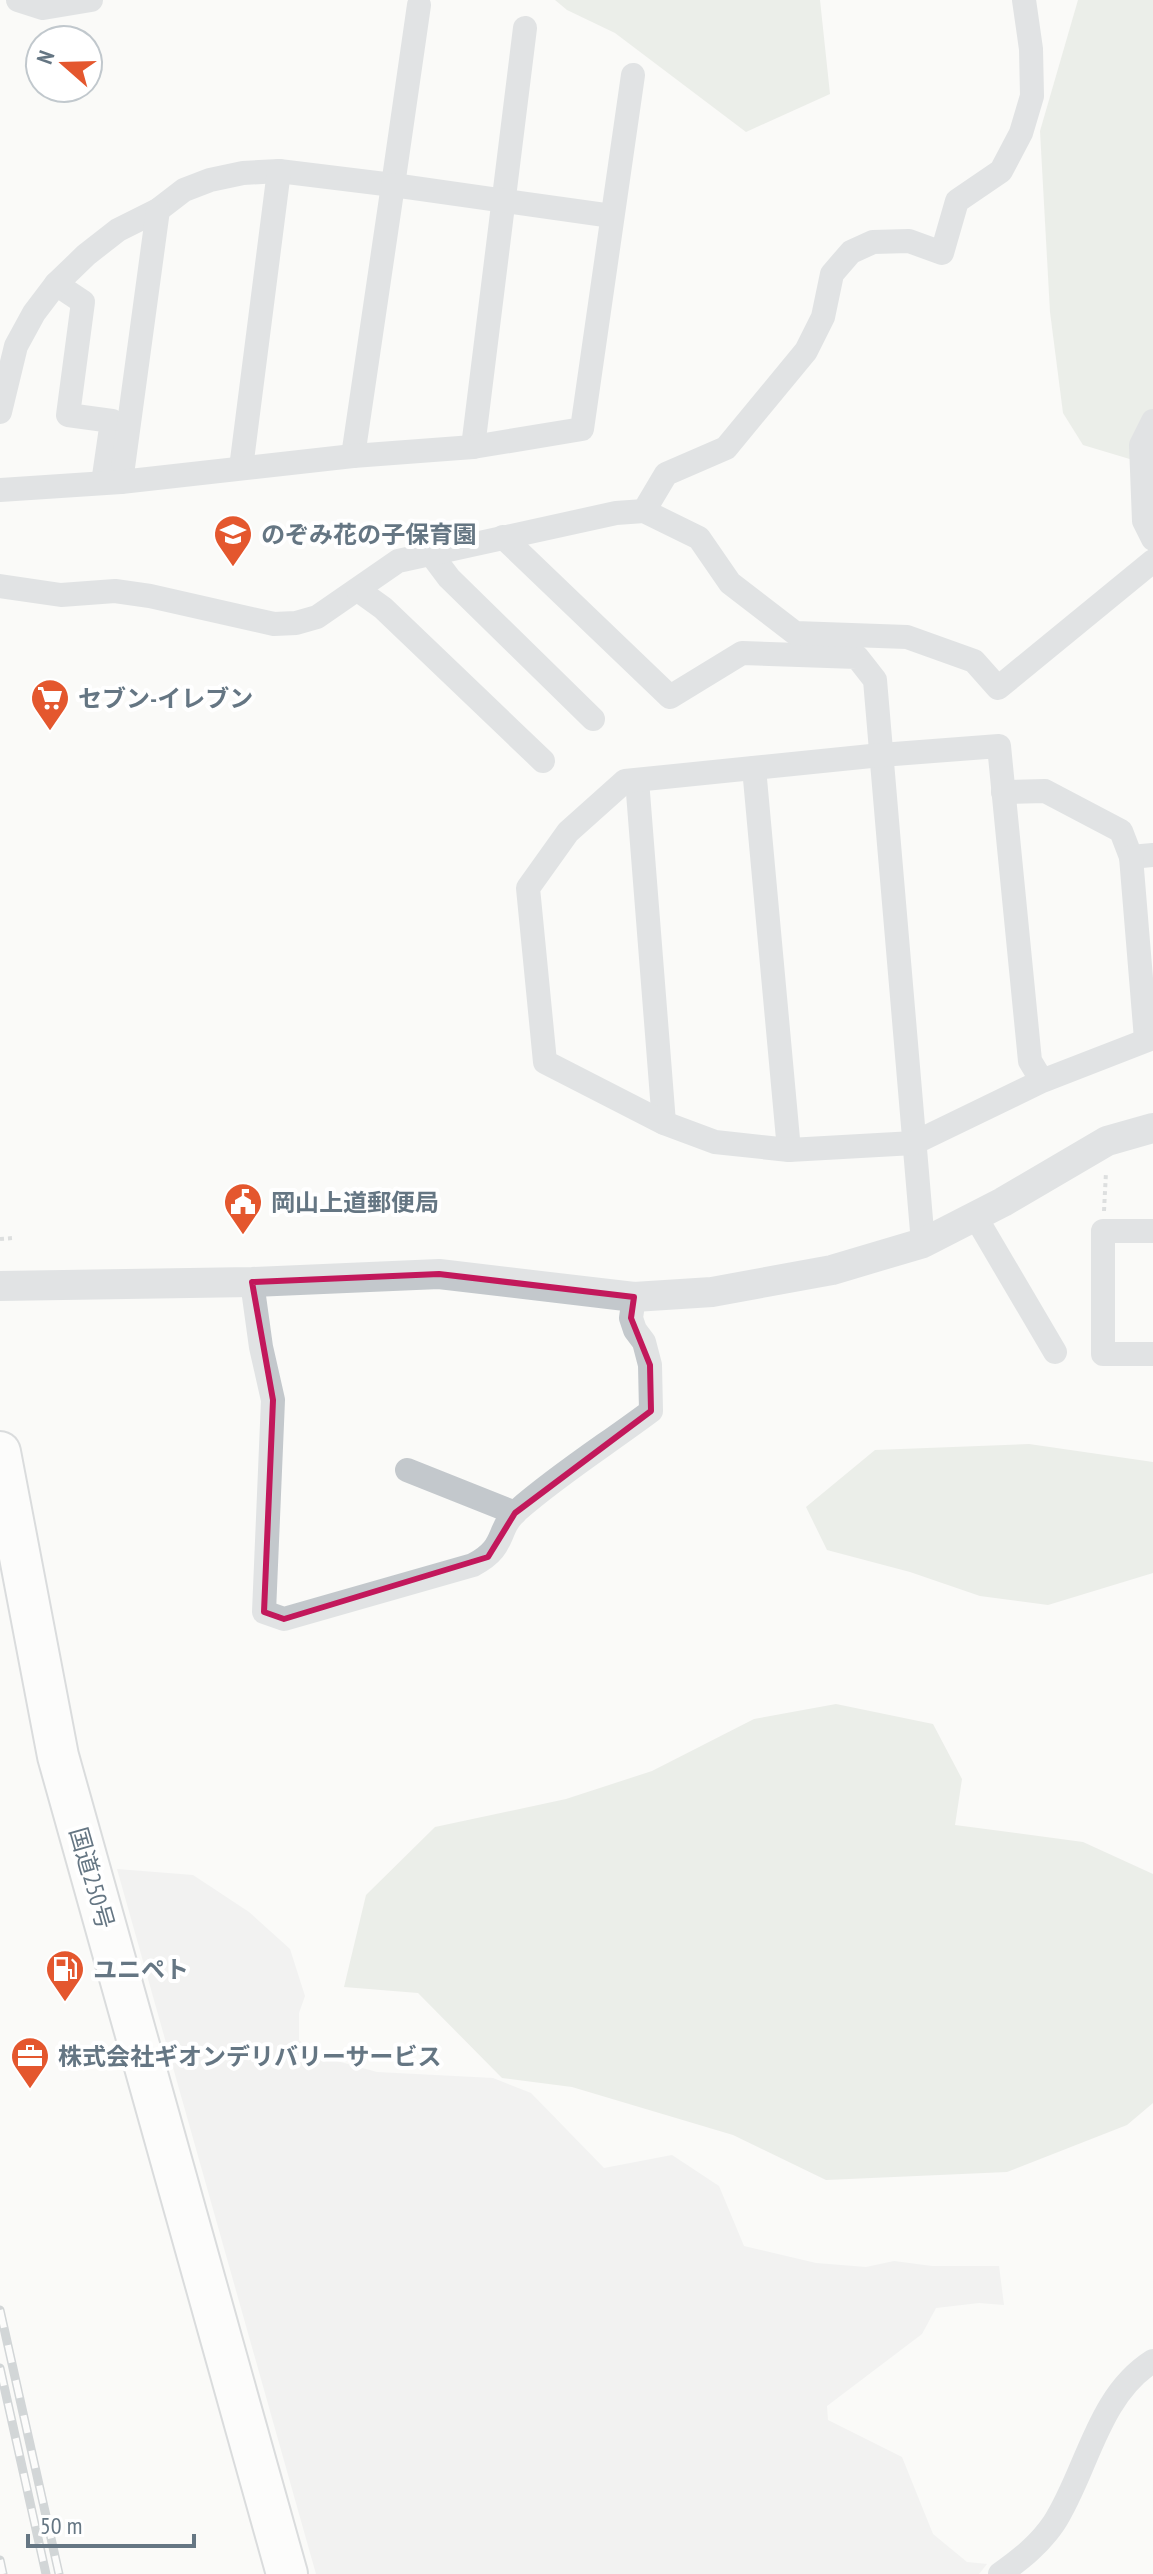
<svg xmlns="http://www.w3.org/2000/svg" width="1153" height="2574" font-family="'PT Sans Narrow','Noto Sans JP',sans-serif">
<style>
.built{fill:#e8e9e9}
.green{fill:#dadfd7}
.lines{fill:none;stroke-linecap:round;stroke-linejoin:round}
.trunk-casing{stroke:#b4b9bd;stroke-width:44}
.path{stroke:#bbbfc2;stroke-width:4;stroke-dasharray:4 4;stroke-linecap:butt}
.minor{stroke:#c3c8cc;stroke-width:24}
.tertiary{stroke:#c3c8cc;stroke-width:30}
.trunk{stroke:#fff;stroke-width:40}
.rail-casing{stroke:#a2aab0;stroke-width:9}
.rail{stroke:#fff;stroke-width:6;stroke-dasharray:18;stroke-linecap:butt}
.marked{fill:none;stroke:#c2185b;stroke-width:6;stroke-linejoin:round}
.labels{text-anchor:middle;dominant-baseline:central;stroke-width:8;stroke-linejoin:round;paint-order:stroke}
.poi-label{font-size:24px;font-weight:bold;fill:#657683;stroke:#fff;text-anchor:start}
.street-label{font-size:24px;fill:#657683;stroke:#fff}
</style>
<rect width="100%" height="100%" fill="#fafaf8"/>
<!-- built -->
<polygon class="built" points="117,1869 193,1875 249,1912 290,1949 305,1996 299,2013 299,2040 315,2055 377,2072 493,2078 531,2093 604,2168 672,2155 719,2186 744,2246 816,2263 866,2267 894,2261 932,2266 999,2266 1004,2305 979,2303 936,2308 922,2334 827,2406 828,2420 902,2457 933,2534 967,2562 987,2564 979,2574 316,2574"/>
<!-- green -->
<g class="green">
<polygon points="555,0 820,0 830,94 746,132 615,33 567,10"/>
<polygon points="1078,0 1153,0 1153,466 1083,445 1063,413 1050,312 1040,131"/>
<polygon points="1029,1444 1153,1462 1153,1573 1048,1605 980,1596 910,1572 827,1550 806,1507 875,1450"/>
<polygon points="836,1704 933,1724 962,1779 955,1825 1083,1842 1153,1874 1153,2103 1127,2125 1007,2172 826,2180 733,2135 572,2087 502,2078 418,1993 344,1987 366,1895 435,1827 566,1799 652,1771 754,1719"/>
</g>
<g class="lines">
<defs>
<polyline id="trunk" points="0,1452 58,1756 287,2574"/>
</defs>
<!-- trunk casing -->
<use href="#trunk" class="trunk-casing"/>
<!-- path -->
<g class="path">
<polyline points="1104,1211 1106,1172"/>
<polyline points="0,1239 13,1238"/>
</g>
<!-- minor -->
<g class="minor">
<polyline points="18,0 43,8 91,0"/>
<polyline points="56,284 83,302 68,415 112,421 103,483"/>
<polyline points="0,412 16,346 34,313 56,284 86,255 118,230 158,210 184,190 210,180 243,173 279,171 393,185 419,5"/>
<polyline points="1153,421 1141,445 1144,521 1153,539"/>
<polyline points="473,447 525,28"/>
<polyline points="353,456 393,185 612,216"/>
<polyline points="241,468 279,171"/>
<polyline points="121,482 158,210"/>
<polyline points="0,490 121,482 353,456 473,447 582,429 633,75"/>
<polyline points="644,511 666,474 726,448 806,351 823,317 832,274 851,252 873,242 909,241 942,253 957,201 1001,171 1021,133 1032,96 1031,49 1024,0"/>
<polyline points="503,537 670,697 742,653 857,657 875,680 923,1243"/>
<polyline points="431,554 449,578 593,719"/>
<polyline points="0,586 61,595 115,591 150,596 274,624 296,623 317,617 398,561 616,513 644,511 699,538 730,583 795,633 907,637 974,661 998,688 1153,561"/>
<polyline points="358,590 383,608 543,761"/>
<polyline points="754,768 789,1150"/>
<polyline points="637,780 664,1123"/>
<polyline points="1003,792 1045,791 1121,831 1131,857 1153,855"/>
<polyline points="1131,857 1146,1039"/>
<polyline points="1042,1081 1030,1061 999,746 881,755 625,781 568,832 528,888 545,1062 664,1123 715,1142 789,1150 914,1143 1042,1081 1153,1038"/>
<polyline points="975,1216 1055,1352"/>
<polyline points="1153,1231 1103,1231 1103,1354 1153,1354"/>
<path d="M252 1282 261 1347 273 1400 264 1612 284 1619 473 1565C508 1547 495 1530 518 1510 559 1474 607 1444 651 1411L650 1365 644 1342 635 1330 631 1318 634 1297"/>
<polyline points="407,1470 515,1513"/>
<path d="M1000 2574C1021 2559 1039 2545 1054 2523 1087 2472 1097 2396 1153 2361"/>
</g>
<!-- tertiary -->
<polyline class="tertiary" points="0,1286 252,1282 439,1274 634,1297 712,1292 832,1270 923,1243 1003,1202 1107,1141 1153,1128"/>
<!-- trunk -->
<use href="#trunk" class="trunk"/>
<defs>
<g id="rail">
<polyline points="0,2310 59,2574"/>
<polyline points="0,2368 46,2574"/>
<polyline points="0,2560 3,2574"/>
</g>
</defs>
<!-- rail casing -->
<use href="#rail" class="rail-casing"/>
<!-- rail -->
<use href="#rail" class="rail"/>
</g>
<!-- marked area -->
<path d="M0 0H1153V2574H0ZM439 1274 634 1297 631 1318 650 1365 651 1411 515 1513 488 1557 284 1619 264 1612 273 1400 252 1282Z" fill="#fafaf8" fill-opacity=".55" fill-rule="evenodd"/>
<path class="marked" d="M439 1274 634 1297 631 1318 650 1365 651 1411 515 1513 488 1557 284 1619 264 1612 273 1400 252 1282Z"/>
<!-- icons -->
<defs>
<symbol id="school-pin" viewBox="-11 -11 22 30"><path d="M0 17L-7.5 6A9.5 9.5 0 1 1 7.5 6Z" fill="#e4572e" stroke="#fff"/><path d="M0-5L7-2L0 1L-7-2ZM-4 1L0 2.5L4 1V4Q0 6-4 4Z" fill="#fff"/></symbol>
<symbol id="supermarket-pin" viewBox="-11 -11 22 30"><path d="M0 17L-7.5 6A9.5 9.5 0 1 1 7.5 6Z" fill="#e4572e" stroke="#fff"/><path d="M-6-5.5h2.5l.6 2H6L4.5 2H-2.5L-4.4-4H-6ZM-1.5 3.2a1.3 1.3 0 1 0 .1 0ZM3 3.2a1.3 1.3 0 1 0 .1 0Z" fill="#fff"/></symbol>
<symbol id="civic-pin" viewBox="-11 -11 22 30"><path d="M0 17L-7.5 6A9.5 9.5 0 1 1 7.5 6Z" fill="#e4572e" stroke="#fff"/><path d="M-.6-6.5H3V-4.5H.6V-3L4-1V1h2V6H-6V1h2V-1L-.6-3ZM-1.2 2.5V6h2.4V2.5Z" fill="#fff"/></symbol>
<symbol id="fuel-pin" viewBox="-11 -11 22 30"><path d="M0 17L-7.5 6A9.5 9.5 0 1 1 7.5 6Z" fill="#e4572e" stroke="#fff"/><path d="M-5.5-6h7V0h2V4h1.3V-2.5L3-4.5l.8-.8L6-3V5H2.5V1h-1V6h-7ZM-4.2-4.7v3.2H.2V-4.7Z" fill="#fff"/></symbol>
<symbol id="office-pin" viewBox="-11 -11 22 30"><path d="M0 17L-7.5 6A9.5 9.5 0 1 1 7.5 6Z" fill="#e4572e" stroke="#fff"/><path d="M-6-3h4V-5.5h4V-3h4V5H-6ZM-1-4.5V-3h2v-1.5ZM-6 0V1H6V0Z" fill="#fff"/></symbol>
</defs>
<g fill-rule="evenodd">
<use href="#school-pin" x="211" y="512" width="44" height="60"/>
<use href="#supermarket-pin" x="28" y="676" width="44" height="60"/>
<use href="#civic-pin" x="221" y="1180" width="44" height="60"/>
<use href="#fuel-pin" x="43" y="1947" width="44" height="60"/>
<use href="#office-pin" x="8" y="2034" width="44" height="60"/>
</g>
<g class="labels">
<!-- poi labels -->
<g class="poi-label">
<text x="261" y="534">のぞみ花の子保育園</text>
<text x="78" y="698">セブン-イレブン</text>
<text x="271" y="1202">岡山上道郵便局</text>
<text x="93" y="1969">ユニペト</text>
<text x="58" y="2056">株式会社ギオンデリバリーサービス</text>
</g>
<!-- street labels -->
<g class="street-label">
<text transform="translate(92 1878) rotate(74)">国道250号</text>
</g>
</g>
<!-- north arrow -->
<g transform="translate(64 64) rotate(290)"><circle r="38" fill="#ffffff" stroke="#c1c8cd" stroke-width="2"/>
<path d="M0-6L14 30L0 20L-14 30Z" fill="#e4572e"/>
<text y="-12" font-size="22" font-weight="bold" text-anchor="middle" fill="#657683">N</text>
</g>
<!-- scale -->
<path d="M28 2534v12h166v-12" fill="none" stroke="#657683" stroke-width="4"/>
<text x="40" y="2534" font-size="24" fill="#657683" stroke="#ffffff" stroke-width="6" paint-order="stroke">50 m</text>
</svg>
